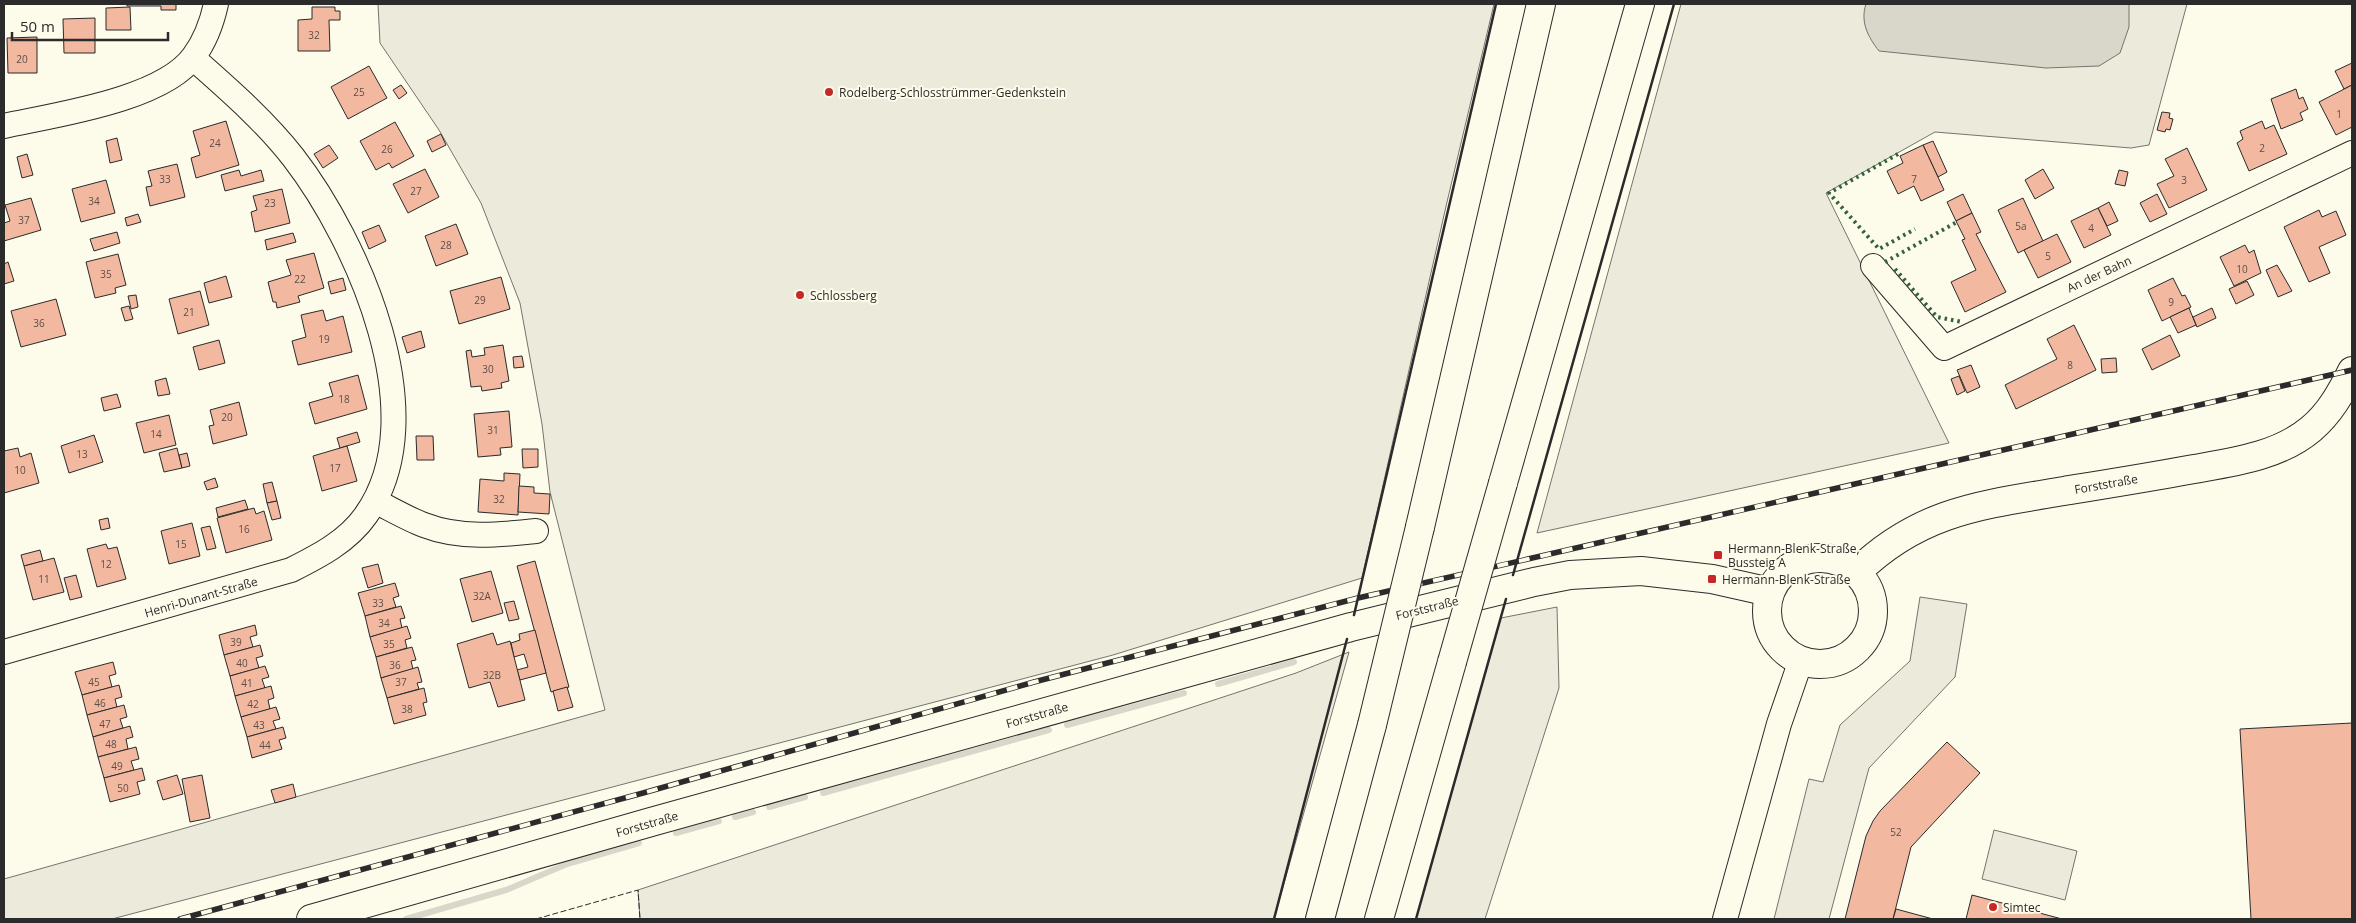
<svg xmlns="http://www.w3.org/2000/svg" width="2356" height="923" font-family="'Open Sans',sans-serif">
<style>
.green{fill:#ecebdb;stroke:#74746e}
.parking{fill:#eceadb;stroke:#74746e}
.water{fill:#d8d7c9;stroke:#74746e}
.lines{fill:none;stroke-linecap:round;stroke-linejoin:round}
.stream{stroke:#d8d7c9;stroke-width:6}
.building{fill:#f2b8a0;stroke:#2b2b2b}
.minor-casing{stroke:#2b2b2b;stroke-width:26}
.major-casing{stroke:#2b2b2b;stroke-width:30}
.highway-casing{stroke:#2b2b2b;stroke-width:30}
.minor{stroke:#fdfbea;stroke-width:24}
.major{stroke:#fdfbea;stroke-width:28}
.highway{stroke:#fdfbea;stroke-width:28}
.rail-casing{stroke:#2b2b2b;stroke-width:5.5}
.rail{stroke:#fdfbea;stroke-width:4;stroke-dasharray:11;stroke-linecap:butt}
.highway-bridge-casing{stroke:#2b2b2b;stroke-width:30;stroke-linecap:butt}
.highway-bridge{stroke:#fdfbea;stroke-width:28}
.hedge{stroke:#34623c;stroke-width:4;stroke-dasharray:2.5 4;stroke-linecap:butt}
.fence{stroke:#2b2b2b;stroke-width:1;stroke-dasharray:6 2.5;stroke-linecap:butt}
.wall{stroke:#2b2b2b;stroke-width:2.5}
.poi-dot{fill:#c62828;stroke:#fdfbea;stroke-width:2}
.labels{text-anchor:middle;dominant-baseline:central;stroke-width:4;stroke-linejoin:round;paint-order:stroke}
.number-label{font-size:10px;fill:#5d4e48}
.poi-label{font-size:12px;fill:#2b2b2b;stroke:#fdfbea;text-anchor:start}
.street-label{font-size:12px;fill:#2b2b2b;stroke:#fdfbea}
</style>
<rect width="100%" height="100%" fill="#fdfbea"/>
<!-- green -->
<g class="green">
<polygon points="378,4 1494,4 1447,202 1362,578 1113,655 112,919 4,919 4,879 605,710 550,492 542,424 520,303 481,203 439,130 380,43"/>
<polygon points="1681,4 2187,4 2149,145 2131,148 1935,132 1826,193 1949,443 1537,533"/>
<polygon points="1557,607 1559,688 1485,919 1416,919 1501,618"/>
<polygon points="1349,652 1274,919 640,919 638,890 1296,673"/>
<polygon points="1994,830 2077,851 2065,900 1982,879"/>
</g>
<!-- parking -->
<polygon class="parking" points="1920,597 1967,604 1955,677 1869,768 1829,919 1774,919 1809,779 1823,782 1840,725 1910,661"/>
<!-- water -->
<path class="water" d="M1866 4H2129V27L2120 53 2099 66 2046 68 1879 51C1868 37 1860 22 1866 4Z"/>
<g class="lines">
<!-- stream -->
<g class="stream">
<polyline points="1218,684 1294,662"/>
<polyline points="1067,725 1184,693"/>
<polyline points="823,793 1049,730"/>
<polyline points="769,807 805,797"/>
<polyline points="735,817 753,812"/>
<polyline points="676,833 719,821"/>
<polyline points="406,919 506,890 567,864 639,843"/>
</g>
</g>
<!-- building -->
<g class="building">
<polygon points="127,4 176,4 176,10 161,10 161,6 127,6"/>
<polygon points="130,7 131,30 106,30 106,8"/>
<polygon points="312,7 335,7 335,11 340,11 340,20 329,20 330,51 298,51 298,20 312,19"/>
<polygon points="95,18 95,53 64,53 63,19"/>
<polygon points="37,37 37,73 8,73 7,38"/>
<polygon points="2352,63 2352,85 2344,89 2335,71"/>
<polygon points="369,66 387,98 348,119 331,87"/>
<polygon points="401,85 407,93 399,99 393,90"/>
<polygon points="2352,85 2352,127 2336,135 2319,102"/>
<polygon points="2296,89 2299,99 2303,97 2308,109 2300,113 2303,120 2281,129 2271,99"/>
<polygon points="2162,112 2170,113 2169,118 2173,119 2170,130 2166,129 2165,132 2157,130"/>
<polygon points="226,121 239,165 196,178 191,158 200,155 193,131"/>
<polygon points="2262,121 2265,129 2274,125 2287,154 2249,171 2237,143 2243,139 2240,131"/>
<polygon points="395,122 414,156 392,168 389,163 376,170 360,141"/>
<polygon points="441,134 446,145 432,152 427,141"/>
<polygon points="117,138 122,160 110,163 106,141"/>
<polygon points="1933,141 1947,172 1938,177 1923,145"/>
<polygon points="329,145 338,158 323,168 314,154"/>
<polygon points="1923,145 1944,190 1921,201 1914,186 1898,194 1887,171 1903,163 1900,156"/>
<polygon points="2187,148 2207,190 2169,208 2157,184 2174,176 2165,159"/>
<polygon points="27,154 33,175 22,178 17,157"/>
<polygon points="177,164 185,197 150,206 146,187 152,186 148,171"/>
<polygon points="425,169 439,197 408,213 393,184"/>
<polygon points="2043,169 2054,188 2035,199 2025,180"/>
<polygon points="239,170 241,176 261,170 264,181 225,191 221,175"/>
<polygon points="2119,170 2128,172 2125,186 2115,184"/>
<polygon points="106,180 115,213 81,222 72,189"/>
<polygon points="282,189 290,223 255,232 251,212 257,210 253,196"/>
<polygon points="1963,194 1972,213 1956,221 1947,202"/>
<polygon points="2157,194 2167,214 2150,222 2140,203"/>
<polygon points="31,198 41,230 4,241 4,223 10,221 5,205"/>
<polygon points="2023,198 2043,241 2018,253 1998,210"/>
<polygon points="2109,202 2118,221 2107,226 2098,208"/>
<polygon points="2098,208 2111,235 2084,248 2071,221"/>
<polygon points="2319,210 2322,217 2336,211 2346,235 2319,247 2330,273 2309,282 2284,227"/>
<polygon points="1972,213 1981,232 1976,234 2006,292 1965,312 1951,282 1976,270 1962,240 1965,239 1956,221"/>
<polygon points="138,214 141,222 127,226 125,218"/>
<polygon points="456,224 468,254 436,266 425,236"/>
<polygon points="379,225 386,241 369,249 362,232"/>
<polygon points="117,232 120,243 94,251 90,239"/>
<polygon points="293,233 296,242 267,250 265,240"/>
<polygon points="2057,234 2071,262 2038,278 2024,250"/>
<polygon points="2245,245 2249,253 2254,250 2261,273 2234,286 2220,257"/>
<polygon points="314,253 324,288 298,296 300,302 277,308 276,302 273,302 268,282 291,275 286,260"/>
<polygon points="118,254 126,285 115,288 116,293 95,298 86,262"/>
<polygon points="8,262 14,281 4,284 4,264"/>
<polygon points="2277,265 2292,291 2278,297 2266,270"/>
<polygon points="226,276 232,297 209,303 204,283"/>
<polygon points="501,277 510,309 459,324 450,291"/>
<polygon points="343,278 346,290 331,294 328,282"/>
<polygon points="2173,278 2182,296 2185,295 2191,307 2162,321 2148,290"/>
<polygon points="2247,281 2254,295 2236,304 2229,289"/>
<polygon points="200,291 209,325 178,334 169,299"/>
<polygon points="136,295 138,307 131,309 128,296"/>
<polygon points="56,299 66,335 21,347 11,311"/>
<polygon points="129,306 133,319 125,321 121,308"/>
<polygon points="2189,308 2196,325 2178,333 2170,317"/>
<polygon points="2212,308 2216,318 2197,327 2193,317"/>
<polygon points="323,310 326,321 343,316 352,352 298,365 292,341 306,337 301,315"/>
<polygon points="2074,325 2096,370 2016,409 2005,385 2057,359 2047,339"/>
<polygon points="421,331 425,347 407,353 402,337"/>
<polygon points="2170,335 2180,356 2152,370 2142,349"/>
<polygon points="219,340 225,363 199,370 193,347"/>
<polygon points="503,345 509,381 501,383 502,388 482,391 481,386 471,387 466,351 471,350 472,357 485,355 484,348"/>
<polygon points="522,356 524,367 514,368 513,357"/>
<polygon points="2116,358 2117,372 2102,373 2101,359"/>
<polygon points="1971,365 1980,387 1967,393 1957,370"/>
<polygon points="358,375 367,409 315,424 309,403 333,396 329,383"/>
<polygon points="1959,376 1965,391 1957,395 1951,379"/>
<polygon points="166,378 170,394 158,396 155,381"/>
<polygon points="117,394 121,407 104,411 101,398"/>
<polygon points="239,402 247,435 213,444 209,426 214,425 210,410"/>
<polygon points="509,411 512,447 500,448 501,455 478,457 474,414"/>
<polygon points="169,415 176,445 144,453 136,423"/>
<polygon points="357,432 360,442 340,448 337,438"/>
<polygon points="94,435 103,462 69,473 61,446"/>
<polygon points="416,436 433,436 434,460 417,460"/>
<polygon points="347,446 357,481 322,491 313,456"/>
<polygon points="18,448 20,457 31,453 39,483 4,493 4,451"/>
<polygon points="177,448 182,468 164,472 159,453"/>
<polygon points="522,449 538,449 538,467 523,468"/>
<polygon points="187,453 190,466 182,468 179,455"/>
<polygon points="504,473 520,474 518,515 478,512 480,479 504,481"/>
<polygon points="215,478 218,487 207,490 204,482"/>
<polygon points="272,482 277,501 267,503 263,484"/>
<polygon points="519,486 534,487 534,493 550,494 549,514 518,512"/>
<polygon points="245,500 248,509 218,517 216,508"/>
<polygon points="277,501 281,518 272,520 267,503"/>
<polygon points="254,508 256,514 264,511 272,540 226,553 217,518"/>
<polygon points="108,518 110,528 101,530 99,520"/>
<polygon points="192,523 200,556 169,564 161,531"/>
<polygon points="210,526 216,548 207,550 201,528"/>
<polygon points="106,544 108,549 117,547 126,579 97,587 87,549"/>
<polygon points="40,550 43,561 24,566 21,555"/>
<polygon points="54,558 64,592 33,600 24,566"/>
<polygon points="535,561 569,687 551,692 517,566"/>
<polygon points="378,564 383,583 368,588 362,568"/>
<polygon points="491,571 503,613 472,622 460,579"/>
<polygon points="76,575 82,597 70,600 64,578"/>
<polygon points="395,583 399,596 393,598 396,607 365,616 358,593"/>
<polygon points="514,601 519,619 509,621 504,603"/>
<polygon points="401,606 405,618 400,619 402,628 370,637 365,616"/>
<polygon points="255,625 257,635 250,637 253,647 224,655 219,635"/>
<polygon points="407,626 411,638 405,640 407,648 376,657 370,637"/>
<polygon points="535,630 546,673 520,680 517,670 528,667 524,654 514,657 511,643 520,640 519,634"/>
<polygon points="493,633 497,645 510,641 525,700 498,707 490,682 469,688 457,644"/>
<polygon points="260,645 263,656 256,658 259,668 230,676 224,655"/>
<polygon points="412,647 416,660 411,661 413,669 381,678 376,657"/>
<polygon points="113,662 116,674 109,676 112,687 82,695 75,672"/>
<polygon points="265,666 269,677 262,679 265,688 235,696 230,676"/>
<polygon points="418,667 422,682 417,683 419,689 387,698 381,678"/>
<polygon points="119,685 122,697 115,699 117,707 87,715 82,695"/>
<polygon points="271,686 274,698 268,700 270,709 241,717 235,696"/>
<polygon points="567,687 573,707 558,711 553,691"/>
<polygon points="424,688 427,702 423,703 426,715 394,724 387,698"/>
<polygon points="124,705 127,717 120,719 123,728 93,737 87,715"/>
<polygon points="276,707 280,719 273,721 276,729 247,737 241,717"/>
<polygon points="2352,723 2352,919 2251,919 2240,729"/>
<polygon points="130,726 133,737 126,739 128,749 98,757 93,737"/>
<polygon points="283,727 286,738 279,740 282,749 252,758 247,737"/>
<polygon points="1947,742 1980,773 1911,847 1893,919 1845,919 1866,836 1873,821 1880,811"/>
<polygon points="136,747 139,759 131,761 134,770 104,778 98,757"/>
<polygon points="142,768 145,780 137,782 140,794 110,802 104,778"/>
<polygon points="177,775 183,794 163,800 157,781"/>
<polygon points="202,775 210,818 190,822 182,779"/>
<polygon points="293,784 296,797 275,803 271,790"/>
<polygon points="1972,895 2062,919 1966,919"/>
<polygon points="1896,909 1933,919 1893,919"/>
</g>
<g class="lines">
<defs>
<g id="minor">
<path d="M4 126C54 115 163 100 194 56 205 41 212 22 216 4"/>
<polyline points="1873,266 1944,348 2352,153"/>
<path d="M375 501C391 509 408 519 424 525 460 539 499 535 536 531"/>
<path d="M4 652 291 570C319 556 348 541 366 515 436 416 358 241 293 157 264 120 228 89 193 58"/>
<polyline points="1725,919 1779,724 1801,660"/>
</g>
<g id="major">
<circle cx="1820" cy="611" r="53"/>
<path d="M1857 572C1920 511 1981 505 2064 491 2107 484 2151 477 2194 469 2234 462 2279 456 2311 429 2330 413 2341 393 2352 371"/>
<polyline points="311,919 651,822 1351,627 1534,582 1570,575 1641,571 1712,579 1770,592"/>
</g>
<g id="highway">
<polyline points="1503,483 1640,4"/>
<polyline points="1420,527 1541,4"/>
<polyline points="1320,919 1372,725"/>
<polyline points="1379,919 1452,662"/>
</g>
</defs>
<!-- minor casing -->
<use href="#minor" class="minor-casing"/>
<!-- major casing -->
<use href="#major" class="major-casing"/>
<!-- highway casing -->
<use href="#highway" class="highway-casing"/>
<!-- minor -->
<use href="#minor" class="minor"/>
<!-- major -->
<use href="#major" class="major"/>
<!-- highway -->
<use href="#highway" class="highway"/>
<defs>
<polyline id="rail" points="180,919 643,793 1034,682 1358,598 2352,370"/>
</defs>
<!-- rail casing -->
<use href="#rail" class="rail-casing"/>
<!-- rail -->
<use href="#rail" class="rail"/>
<defs>
<g id="highway-bridge">
<polyline points="1452,662 1503,483"/>
<polyline points="1372,725 1420,527"/>
</g>
</defs>
<!-- highway-bridge casing -->
<use href="#highway-bridge" class="highway-bridge-casing"/>
<!-- highway-bridge -->
<use href="#highway-bridge" class="highway-bridge"/>
<!-- hedge -->
<g class="hedge">
<polyline points="1898,154 1829,193 1879,249 1915,229"/>
<polyline points="1885,262 1957,222"/>
<polyline points="1895,269 1937,317 1962,322"/>
</g>
<!-- fence -->
<polyline class="fence" points="536,919 638,890 640,919"/>
<!-- wall -->
<g class="wall">
<polyline points="1513,575 1674,4"/>
<polyline points="1354,615 1496,4"/>
<polyline points="1274,919 1347,639"/>
<polyline points="1416,919 1506,599"/>
</g>
</g>
<!-- markers -->
<g class="poi-dot">
<circle cx="829" cy="92" r="5"/>
<circle cx="800" cy="295" r="5"/>
<rect x="1713" y="550" width="10" height="10" rx="2.5"/>
<rect x="1707" y="574" width="10" height="10" rx="2.5"/>
<circle cx="1993" cy="907" r="5"/>
</g>
<g class="labels">
<!-- number labels -->
<g class="number-label">
<text x="314" y="35">32</text>
<text x="22" y="59">20</text>
<text x="359" y="92">25</text>
<text x="2339" y="114">1</text>
<text x="215" y="143">24</text>
<text x="2262" y="148">2</text>
<text x="387" y="149">26</text>
<text x="165" y="179">33</text>
<text x="1914" y="179">7</text>
<text x="2184" y="180">3</text>
<text x="416" y="191">27</text>
<text x="94" y="201">34</text>
<text x="270" y="203">23</text>
<text x="24" y="220">37</text>
<text x="2021" y="226">5a</text>
<text x="2091" y="228">4</text>
<text x="446" y="245">28</text>
<text x="2048" y="256">5</text>
<text x="2242" y="269">10</text>
<text x="106" y="274">35</text>
<text x="300" y="279">22</text>
<text x="480" y="300">29</text>
<text x="2171" y="302">9</text>
<text x="189" y="312">21</text>
<text x="39" y="323">36</text>
<text x="324" y="339">19</text>
<text x="2070" y="365">8</text>
<text x="488" y="369">30</text>
<text x="344" y="399">18</text>
<text x="227" y="417">20</text>
<text x="493" y="430">31</text>
<text x="156" y="434">14</text>
<text x="82" y="454">13</text>
<text x="335" y="468">17</text>
<text x="20" y="470">10</text>
<text x="499" y="499">32</text>
<text x="244" y="529">16</text>
<text x="181" y="544">15</text>
<text x="106" y="564">12</text>
<text x="44" y="579">11</text>
<text x="482" y="596">32A</text>
<text x="378" y="603">33</text>
<text x="384" y="623">34</text>
<text x="236" y="642">39</text>
<text x="389" y="644">35</text>
<text x="242" y="663">40</text>
<text x="395" y="665">36</text>
<text x="492" y="675">32B</text>
<text x="94" y="682">45</text>
<text x="401" y="682">37</text>
<text x="247" y="683">41</text>
<text x="100" y="703">46</text>
<text x="253" y="704">42</text>
<text x="407" y="709">38</text>
<text x="105" y="724">47</text>
<text x="259" y="725">43</text>
<text x="111" y="744">48</text>
<text x="265" y="745">44</text>
<text x="117" y="766">49</text>
<text x="123" y="788">50</text>
<text x="1896" y="832">52</text>
</g>
<!-- poi labels -->
<g class="poi-label">
<text x="839" y="92">Rodelberg-Schlosstrümmer-Gedenkstein</text>
<text x="810" y="295">Schlossberg</text>
<text x="1728" y="548">Hermann-Blenk-Straße,<tspan x="1728" dy="14">Bussteig A</tspan></text>
<text x="1722" y="579">Hermann-Blenk-Straße</text>
<text x="2003" y="907">Simtec</text>
</g>
<!-- street labels -->
<g class="street-label">
<text transform="translate(2099 274) rotate(-25)">An der Bahn</text>
<text transform="translate(2106 484) rotate(-10)">Forststraße</text>
<text transform="translate(201 597) rotate(-16)">Henri-Dunant-Straße</text>
<text transform="translate(1427 608) rotate(-14)">Forststraße</text>
<text transform="translate(1037 715) rotate(-16)">Forststraße</text>
<text transform="translate(647 824) rotate(-16)">Forststraße</text>
</g>
</g>
<!-- border -->
<rect width="2356" height="923" fill="none" stroke="#2b2b2b" stroke-width="10"/>
<!-- scale -->
<path d="M12 32v8h156v-8" fill="none" stroke="#2b2b2b" stroke-width="2.5"/>
<text x="20" y="32" font-size="15" fill="#2b2b2b" stroke="#fdfbea" stroke-width="4" paint-order="stroke">50 m</text>
</svg>
